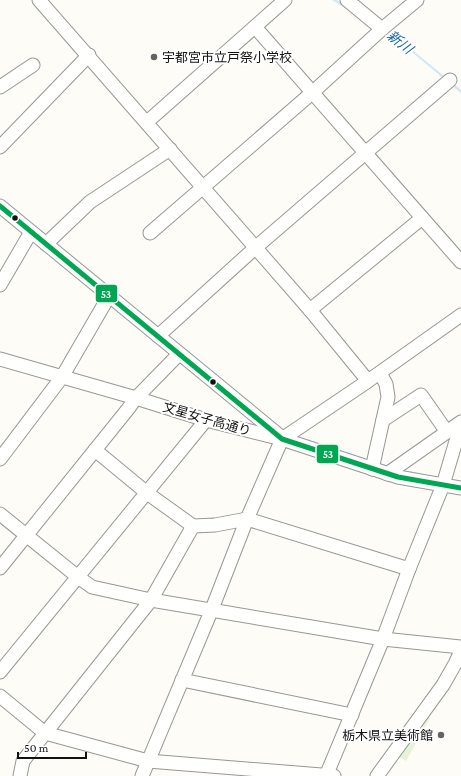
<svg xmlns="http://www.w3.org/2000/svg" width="461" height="776" font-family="'Crimson Pro','Noto Sans JP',serif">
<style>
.green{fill:#e7f3d7}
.water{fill:#cde8f7}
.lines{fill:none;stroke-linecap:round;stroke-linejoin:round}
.stream{stroke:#cde8f7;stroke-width:2.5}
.minor-casing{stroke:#979795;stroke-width:15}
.minor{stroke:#fffffe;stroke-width:13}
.bus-1-casing{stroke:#fff;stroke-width:8}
.bus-1{stroke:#00a651;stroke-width:5}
.poi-dot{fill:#646362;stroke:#fff;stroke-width:1.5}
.bus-dot{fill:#111;stroke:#fff;stroke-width:1.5}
.labels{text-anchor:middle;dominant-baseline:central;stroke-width:4;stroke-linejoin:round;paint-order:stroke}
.poi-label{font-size:13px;fill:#111;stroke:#fff;text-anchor:start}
.street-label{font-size:13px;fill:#111;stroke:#fff}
.water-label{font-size:14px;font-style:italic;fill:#1768a6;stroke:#fff}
.line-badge{stroke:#fff;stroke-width:1.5}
.badge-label{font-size:11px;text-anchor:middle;font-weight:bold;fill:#fff}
</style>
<rect width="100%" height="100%" fill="#fdfcf7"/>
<!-- green -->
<polygon class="green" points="426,716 430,718 406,761 397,756"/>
<!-- water -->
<polygon class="water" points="389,31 461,90 461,93 388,32"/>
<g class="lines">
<!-- stream -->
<polyline class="stream" points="334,0 346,7"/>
<defs>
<g id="minor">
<polyline points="39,0 310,310 368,381"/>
<polyline points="347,0 382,29"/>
<polyline points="255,27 461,262"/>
<polyline points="0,87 33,65"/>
<polyline points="147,122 285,0"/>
<polyline points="0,147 89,55"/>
<polyline points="0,206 280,436"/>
<polyline points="150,233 313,92 382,29 417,0"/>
<polyline points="46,244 90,202 170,149"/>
<polyline points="0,285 31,232"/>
<polyline points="310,310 422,218"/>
<polyline points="158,336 255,248 450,80"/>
<polyline points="0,359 136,398 206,420 282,439 398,477 461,488"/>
<polyline points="383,420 421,395 447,432"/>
<polyline points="95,450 147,493 193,526 215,525 247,519 409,569"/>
<polyline points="0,459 62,377 109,296"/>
<polyline points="372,469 388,397 386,384 380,373"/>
<polyline points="387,474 461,422"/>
<polyline points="0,514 78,577 92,587 151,600 383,639 461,647"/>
<polyline points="0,568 128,409 136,398 179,354"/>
<polyline points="0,672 206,420"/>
<polyline points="182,680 352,715"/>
<polyline points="0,696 45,733 148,761 334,776"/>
<polyline points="20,776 23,761 151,600 193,526"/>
<polyline points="142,776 212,609 247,519 282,439 368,381 461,315"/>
<polyline points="326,776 383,639 409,569 443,485 461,424"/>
<polyline points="377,776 443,685 455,664 461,651"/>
</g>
</defs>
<!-- minor casing -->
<use href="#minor" class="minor-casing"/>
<!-- minor -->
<use href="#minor" class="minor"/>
<defs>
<polyline id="bus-1" points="0,206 282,439 398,477 461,488"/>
</defs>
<!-- bus-1 casing -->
<use href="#bus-1" class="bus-1-casing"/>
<!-- bus-1 -->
<use href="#bus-1" class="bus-1"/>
</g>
<!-- markers -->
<g class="poi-dot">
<circle cx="154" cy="57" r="4"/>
<circle cx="441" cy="735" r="4"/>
</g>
<g class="bus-dot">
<circle cx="15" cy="218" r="3.5"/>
<circle cx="213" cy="382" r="3.5"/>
</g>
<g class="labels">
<!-- poi labels -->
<g class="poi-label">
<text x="162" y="57">宇都宮市立戸祭小学校</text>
<text x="433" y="735" text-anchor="end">栃木県立美術館</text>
</g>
<!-- street labels -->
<g class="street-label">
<text transform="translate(207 419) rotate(16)">文星女子高通り</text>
</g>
<!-- water labels -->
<g class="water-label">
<text transform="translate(400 42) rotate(38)">新川</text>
</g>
</g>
<g class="line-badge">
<rect x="95" y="284" width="23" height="19" rx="4" fill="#00a651"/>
<rect x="316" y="444" width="23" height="20" rx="4" fill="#00a651"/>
</g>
<g class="badge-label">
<text x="106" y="298">53</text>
<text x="328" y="458">53</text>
</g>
<!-- scale -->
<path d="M18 752v6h68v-6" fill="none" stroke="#111111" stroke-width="2"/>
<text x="24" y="752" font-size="12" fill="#111111" stroke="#ffffff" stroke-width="3" paint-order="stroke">50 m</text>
</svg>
